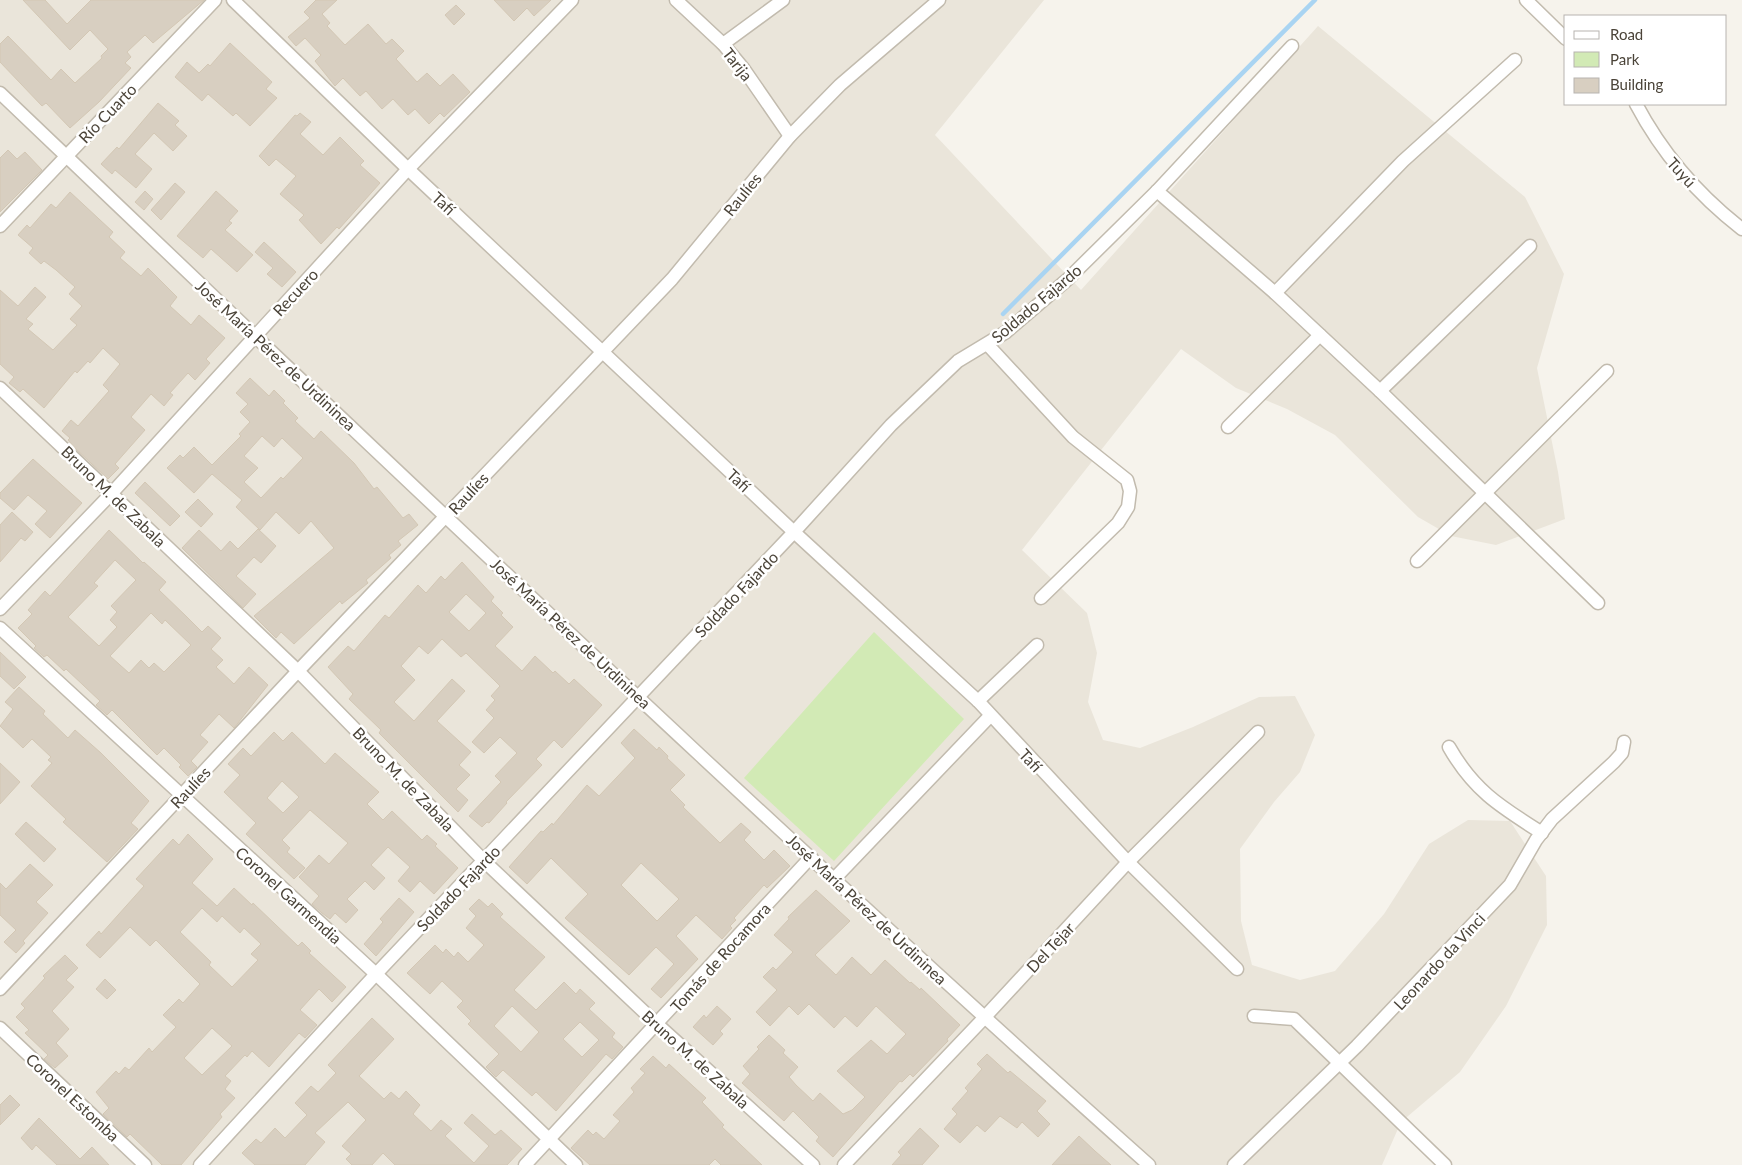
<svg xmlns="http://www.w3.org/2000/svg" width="1742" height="1165" font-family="Lato,sans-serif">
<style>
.residential{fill:#eae5da}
.green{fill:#d2eab5}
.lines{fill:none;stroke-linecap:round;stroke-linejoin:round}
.stream{stroke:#a9d4f2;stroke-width:4.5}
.building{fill:#d8cfc1;stroke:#d3c7b4;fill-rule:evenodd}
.street-casing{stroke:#c2bbae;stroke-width:15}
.street{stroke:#fff;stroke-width:12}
.labels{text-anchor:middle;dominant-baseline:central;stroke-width:5;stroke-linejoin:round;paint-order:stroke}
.street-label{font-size:16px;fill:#4b4439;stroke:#fff}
</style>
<rect width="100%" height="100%" fill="#f6f3ec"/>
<!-- residential -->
<polygon class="residential" points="0,0 1044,0 935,135 1081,290 1318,26 1525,197 1564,274 1537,368 1558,472 1565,519 1496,545 1451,536 1418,517 1335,435 1287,409 1236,388 1181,349 1022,550 1087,613 1097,653 1088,702 1103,740 1140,748 1193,727 1259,697 1295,696 1315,735 1300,772 1274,802 1240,849 1241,921 1252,965 1300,980 1335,971 1384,914 1429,844 1468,820 1510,821 1546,876 1547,925 1506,1006 1460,1072 1401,1122 1382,1165 0,1165"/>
<!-- green -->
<polygon class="green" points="874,632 964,719 834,861 744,778"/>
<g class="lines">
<!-- stream -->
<polyline class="stream" points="1003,314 1315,0"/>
</g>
<!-- building -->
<g class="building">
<polygon points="23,0 45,0 67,24 91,0 204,0 153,43 145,35 127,52 131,57 125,63 131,68 99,102 70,128 46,103 42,106 0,62 0,44 8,36 51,80 61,69 75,83 102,58 101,56 108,49 90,30 70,50"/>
<polygon points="316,0 337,0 322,14 330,23 327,26 345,45 368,24 386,44 392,39 404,51 396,59 417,82 427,73 440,86 453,74 470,92 444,117 440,113 429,124 415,109 408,115 393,99 382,109 366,91 360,96 343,78 335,86 315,61 321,55 305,38 296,46 288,37 310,18 304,12"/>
<polygon points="494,0 551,0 534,16 527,8 514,21"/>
<polygon points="456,5 465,14 454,25 445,15"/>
<polygon points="230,43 272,82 266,89 277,98 250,126 236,113 233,116 208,94 202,101 175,77 187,62 199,73 208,64 210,66"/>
<polygon points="158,103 179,121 175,125 187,136 173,151 154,133 135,154 152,169 136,188 115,170 112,174 101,164 117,147 119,149"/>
<polygon points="300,113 311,122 300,134 323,155 340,137 364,161 360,165 380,183 339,229 337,227 321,244 299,220 304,215 280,194 296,176 276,159 269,166 259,156 295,115 297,116"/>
<polygon points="8,150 17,159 25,152 42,170 0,212 0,158"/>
<polygon points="175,183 185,192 161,220 151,210"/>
<polygon points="145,191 153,199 144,210 135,202"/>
<polygon points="216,191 238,211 229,221 232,223 225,230 253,255 237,272 211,249 203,258 177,236"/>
<polygon points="70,192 113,232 109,237 125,252 120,258 141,276 148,268 177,297 170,306 191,325 199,315 225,338 206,359 210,363 195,380 188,373 170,393 173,395 164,406 151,394 131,417 145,430 115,464 119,468 108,479 76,449 68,440 70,438 62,431 71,420 78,426 109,391 103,385 120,364 103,348 90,363 88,361 77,373 75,371 44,408 23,389 20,392 9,383 14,377 0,364 0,290 18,306 35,287 46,297 26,319 33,324 28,329 53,350 77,325 70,319 82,306 69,294 75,287 56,270 44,261 41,264 29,253 33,248 18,235 27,225 30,228 51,204 56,208"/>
<polygon points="264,242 296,272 282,287 267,274 273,268 255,252"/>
<path d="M250 378 269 396 274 390 285 401 283 403 298 418 295 421 314 439 321 431 354 463 374 489 377 487 403 518 409 514 418 525 398 541 401 545 389 555 391 558 366 580 368 583 342 604 340 601 294 644 281 632 276 638 254 616 334 548 311 521 299 534 276 512 260 530 236 507 242 500 212 474 194 493 167 468 180 455 183 458 194 447 212 465 241 436 239 434 250 422 240 412 248 404 236 393ZM262 436 274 447 282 438 303 458 283 479 281 477 261 498 244 482 258 468 244 456Z"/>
<polygon points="33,459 82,503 50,538 35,524 47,511 28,495 14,510 0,498 0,493"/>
<polygon points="145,482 180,516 170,526 135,493"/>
<polygon points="198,499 213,514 201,527 185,512"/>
<polygon points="12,512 33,532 25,541 21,538 0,562 0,525"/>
<polygon points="258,529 276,546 261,563 254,557 236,576 256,594 243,608 182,548 199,530 221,551 230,541 238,549"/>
<path d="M109 530 143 563 144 562 166 582 159 590 187 617 202 632 208 626 221 638 211 649 223 660 216 667 234 684 249 667 268 685 234 728 219 714 200 735 208 742 191 761 197 767 188 776 179 767 181 765 164 748 157 755 112 710 107 715 96 705 100 701 66 669 64 671 47 655 44 657 34 648 36 646 18 628 32 614 28 610 45 591 50 596ZM115 560 136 580 111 606 117 612 110 620 117 627 99 646 68 617 98 586 94 583ZM151 613 162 624 165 620 191 645 164 672 154 663 149 668 141 660 129 673 110 656Z"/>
<path d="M462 562 494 597 491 601 503 613 501 615 513 627 495 646 522 671 535 656 553 673 555 671 569 684 574 679 602 705 562 748 554 740 536 759 542 765 506 802 507 803 489 823 487 822 482 827 469 816 501 782 495 776 517 753 500 737 484 753 472 742 494 718 486 710 495 700 491 696 500 686 493 679 466 653 461 657 442 639 428 654 419 646 401 666 415 680 394 702 414 721 452 679 465 691 437 721 471 752 459 765 470 775 456 789 468 800 458 812 379 733 381 730 349 699 353 694 328 667 348 646 354 651 385 615 389 618 418 585 426 593 441 576 445 580ZM466 594 486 613 469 631 449 612Z"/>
<polygon points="0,652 26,677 14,689 0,676"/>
<polygon points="19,687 45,711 43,714 68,738 75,730 101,753 149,801 131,823 138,829 107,862 63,822 66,819 31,786 52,763 48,760 51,757 32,739 23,748 0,726 13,709 5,702"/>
<path d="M634 729 657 750 659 747 668 756 667 758 685 775 670 790 685 805 683 807 720 843 741 823 751 832 744 840 764 860 774 850 790 866 767 888 764 885 734 918 736 920 730 926 732 928 722 939 696 915 676 936 698 959 661 998 651 989 674 964 656 947 629 975 565 918 588 894 551 858 527 884 509 867 541 831 543 832 552 823 553 825 587 785 599 796 635 758 621 743ZM641 863 679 899 657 921 621 885Z"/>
<path d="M274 732 283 741 292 732 325 764 335 753 379 792 367 804 383 820 392 811 422 840 427 835 437 844 435 846 458 868 434 894 420 881 410 892 398 881 410 867 388 847 371 865 385 878 374 890 365 881 347 899 358 910 346 923 335 913 330 919 322 913 312 904 319 896 299 877 319 855 329 864 348 843 310 810 282 840 290 848 287 852 305 868 294 879 246 834 256 823 224 792 240 775 228 764 243 748 251 756ZM282 781 299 797 283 813 267 798Z"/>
<polygon points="0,763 20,782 0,804"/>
<polygon points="26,822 56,849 44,862 15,834"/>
<path d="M188 834 213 859 192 883 217 906 234 888 252 905 253 903 298 946 302 942 311 951 309 953 346 987 332 1002 319 989 300 1010 317 1025 305 1038 299 1033 269 1067 252 1051 247 1057 245 1055 225 1076 231 1081 225 1089 235 1098 220 1114 222 1117 181 1165H162L130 1134 127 1137 103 1114 109 1108 96 1092 116 1071 119 1074 125 1067 129 1070 149 1048 152 1052 176 1027 163 1015 179 999 183 1003 200 984 156 940 150 946 130 927 100 958 86 945 99 931 101 934 144 886 136 879 173 839 179 845ZM202 908 217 922 222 916 240 933 244 928 261 944 251 954 258 960 232 987 209 965 211 962 180 932ZM212 1028 232 1046 202 1075 184 1058Z"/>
<polygon points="30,864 53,885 36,902 48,913 23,941 25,943 16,953 4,942 16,930 0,915 0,883 6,889"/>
<polygon points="816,890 850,921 815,955 836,975 852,957 871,975 885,960 910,983 911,982 920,990 921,988 960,1025 947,1039 948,1041 913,1077 910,1074 902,1082 900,1081 833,1157 816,1141 819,1137 793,1111 784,1121 742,1083 750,1074 743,1066 759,1049 757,1047 769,1035 785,1050 783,1053 798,1067 789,1077 796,1085 813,1101 820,1093 843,1114 852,1110 865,1097 837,1071 871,1040 887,1054 906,1034 876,1006 857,1027 845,1016 834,1028 809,1004 798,1015 789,1006 770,1026 756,1012 777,990 763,977 773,967 776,970 793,952 774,935 789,919 788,917"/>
<polygon points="399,898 414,912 376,956 364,944 383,922 380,919"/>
<path d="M479 899 488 907 492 903 503 914 500 917 545 957 514 990 536 1010 564 982 576 994 580 989 595 1003 589 1009 615 1033 612 1037 623 1047 612 1059 606 1054 556 1111 536 1092 532 1096 503 1070 496 1077 486 1067 499 1054 468 1024 471 1021 457 1007 463 1001 442 981 430 994 407 973 435 945 443 953 446 949 454 957 458 952 468 962 484 945 466 928 476 916 469 909ZM512 1006 539 1032 521 1052 494 1026ZM580 1022 599 1040 582 1057 563 1039Z"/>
<polygon points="65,955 78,968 66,980 74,987 52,1011 69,1029 56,1043 68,1056 55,1068 44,1059 48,1055 25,1033 29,1030 16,1017 25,1008 21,1004 45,978 43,976"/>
<polygon points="105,979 116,990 107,999 96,989"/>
<polygon points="717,1006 731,1019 720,1031 723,1034 713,1045 693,1027 704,1015 706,1018"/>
<polygon points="372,1018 394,1039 359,1076 384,1099 391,1092 399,1099 406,1091 420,1105 413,1114 431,1131 441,1120 452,1129 445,1136 474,1163 489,1146 464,1123 472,1114 495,1135 501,1130 522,1149 507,1165 395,1165 383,1153 372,1165 352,1165 346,1159 351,1154 342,1146 366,1120 348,1102 315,1133 325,1142 305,1165 255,1165 242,1153 256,1139 261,1143 275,1128 285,1138 307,1115 295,1103 311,1086 318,1092 336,1073 328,1065"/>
<polygon points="987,1054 1008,1073 1010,1071 1046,1101 1037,1111 1050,1124 1038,1137 1022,1122 1017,1128 1000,1116 985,1132 977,1125 960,1143 944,1129 957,1114 952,1109 968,1091 965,1088 982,1069 977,1064"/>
<polygon points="653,1056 666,1068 669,1064 706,1098 702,1102 724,1125 722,1127 762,1165 721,1165 715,1159 709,1165 590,1165 571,1148 588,1130 593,1135 596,1132 604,1139 620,1121 613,1115 634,1092 631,1088 645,1073 640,1069"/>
<polygon points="10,1095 20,1105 0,1125 0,1105"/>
<polygon points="39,1118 80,1159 92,1147 109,1165 57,1165 36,1145 32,1150 21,1138"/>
<polygon points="920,1128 939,1146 922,1165 892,1165 901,1155 898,1152"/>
<polygon points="1079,1136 1095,1151 1111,1165 1052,1165"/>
</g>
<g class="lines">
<defs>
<g id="street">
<polyline points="233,0 408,169 794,532 978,701 1128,862 1237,969"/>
<polyline points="676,0 723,44 743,68 790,136"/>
<polyline points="1526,0 1566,39"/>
<polyline points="723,44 783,0"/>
<path d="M0 93C86 174 171 257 257 338 551 617 846 895 1149 1165"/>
<path d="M1636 104C1662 153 1698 195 1742 229"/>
<polyline points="1157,191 1275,293 1380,391 1598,603"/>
<polyline points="0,226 215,0"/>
<polyline points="1275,293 1403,161 1515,60"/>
<polyline points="987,344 1073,437 1127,480 1130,491 1128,507 1118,523 1041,598"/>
<polyline points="0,388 298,671 484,861 658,1025 813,1165"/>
<polyline points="1380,391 1530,246"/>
<polyline points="1228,427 1320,335"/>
<polyline points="1417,561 1607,371"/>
<polyline points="0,609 111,494 408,169 572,0"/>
<polyline points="0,628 376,974 576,1165"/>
<polyline points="978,701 1037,645"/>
<path d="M1449 747C1474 791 1501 807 1542 833"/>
<polyline points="835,878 990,716"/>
<polyline points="0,989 298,671 672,279 790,136 840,85 939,0"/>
<polyline points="1254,1016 1294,1019 1445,1165"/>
<polyline points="0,1028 145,1165"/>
<polyline points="200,1165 376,974 794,532 891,425 958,361 1006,332 1068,279 1157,191 1292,46"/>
<polyline points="525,1165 811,857"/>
<polyline points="844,1165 984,1018 1128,862 1258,732"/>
<polyline points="1234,1165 1357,1046 1510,885 1536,840 1552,819 1614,762 1622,753 1624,742"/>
</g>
</defs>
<!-- street casing -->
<use href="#street" class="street-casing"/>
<!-- street -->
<use href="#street" class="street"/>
</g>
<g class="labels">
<!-- street labels -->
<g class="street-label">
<text transform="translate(738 64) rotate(52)">Tarija</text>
<text transform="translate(107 113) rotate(-46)">Río Cuarto</text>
<text transform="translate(1682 172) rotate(48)">Tuyú</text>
<text transform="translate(742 194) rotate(-51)">Raulíes</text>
<text transform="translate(444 203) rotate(43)">Tafí</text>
<text transform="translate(295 292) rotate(-47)">Recuero</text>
<text transform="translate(1036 303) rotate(-40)">Soldado Fajardo</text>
<text transform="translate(276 355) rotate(43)">José María Pérez de Urdininea</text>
<text transform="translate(739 480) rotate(43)">Tafí</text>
<text transform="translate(468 493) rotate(-47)">Raulíes</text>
<text transform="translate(114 496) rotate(44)">Bruno M. de Zabala</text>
<text transform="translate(736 594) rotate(-46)">Soldado Fajardo</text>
<text transform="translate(571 633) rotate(43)">José María Pérez de Urdininea</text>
<text transform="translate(1031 760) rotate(47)">Tafí</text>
<text transform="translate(404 779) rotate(46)">Bruno M. de Zabala</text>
<text transform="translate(190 787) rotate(-47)">Raulíes</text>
<text transform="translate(458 888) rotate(-46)">Soldado Fajardo</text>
<text transform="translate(289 895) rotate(42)">Coronel Garmendia</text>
<text transform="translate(867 909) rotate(43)">José María Pérez de Urdininea</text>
<text transform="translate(1050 947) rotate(-47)">Del Tejar</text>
<text transform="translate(720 957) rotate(-48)">Tomás de Rocamora</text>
<text transform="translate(1439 961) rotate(-47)">Leonardo da Vinci</text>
<text transform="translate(696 1059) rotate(42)">Bruno M. de Zabala</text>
<text transform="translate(73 1097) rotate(43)">Coronel Estomba</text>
</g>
</g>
<!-- legend -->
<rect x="1564" y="15" width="162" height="90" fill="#ffffff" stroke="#b7b4b0"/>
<rect x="1574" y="31" width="25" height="8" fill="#ffffff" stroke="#b7b4b0"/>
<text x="1610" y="40" font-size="15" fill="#4b4439">Road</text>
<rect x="1574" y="52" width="25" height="15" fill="#d2eab5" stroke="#b7b4b0"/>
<text x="1610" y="65" font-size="15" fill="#4b4439">Park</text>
<rect x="1574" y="78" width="25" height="15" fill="#d8cfc1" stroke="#b7b4b0"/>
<text x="1610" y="90" font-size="15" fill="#4b4439">Building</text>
</svg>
